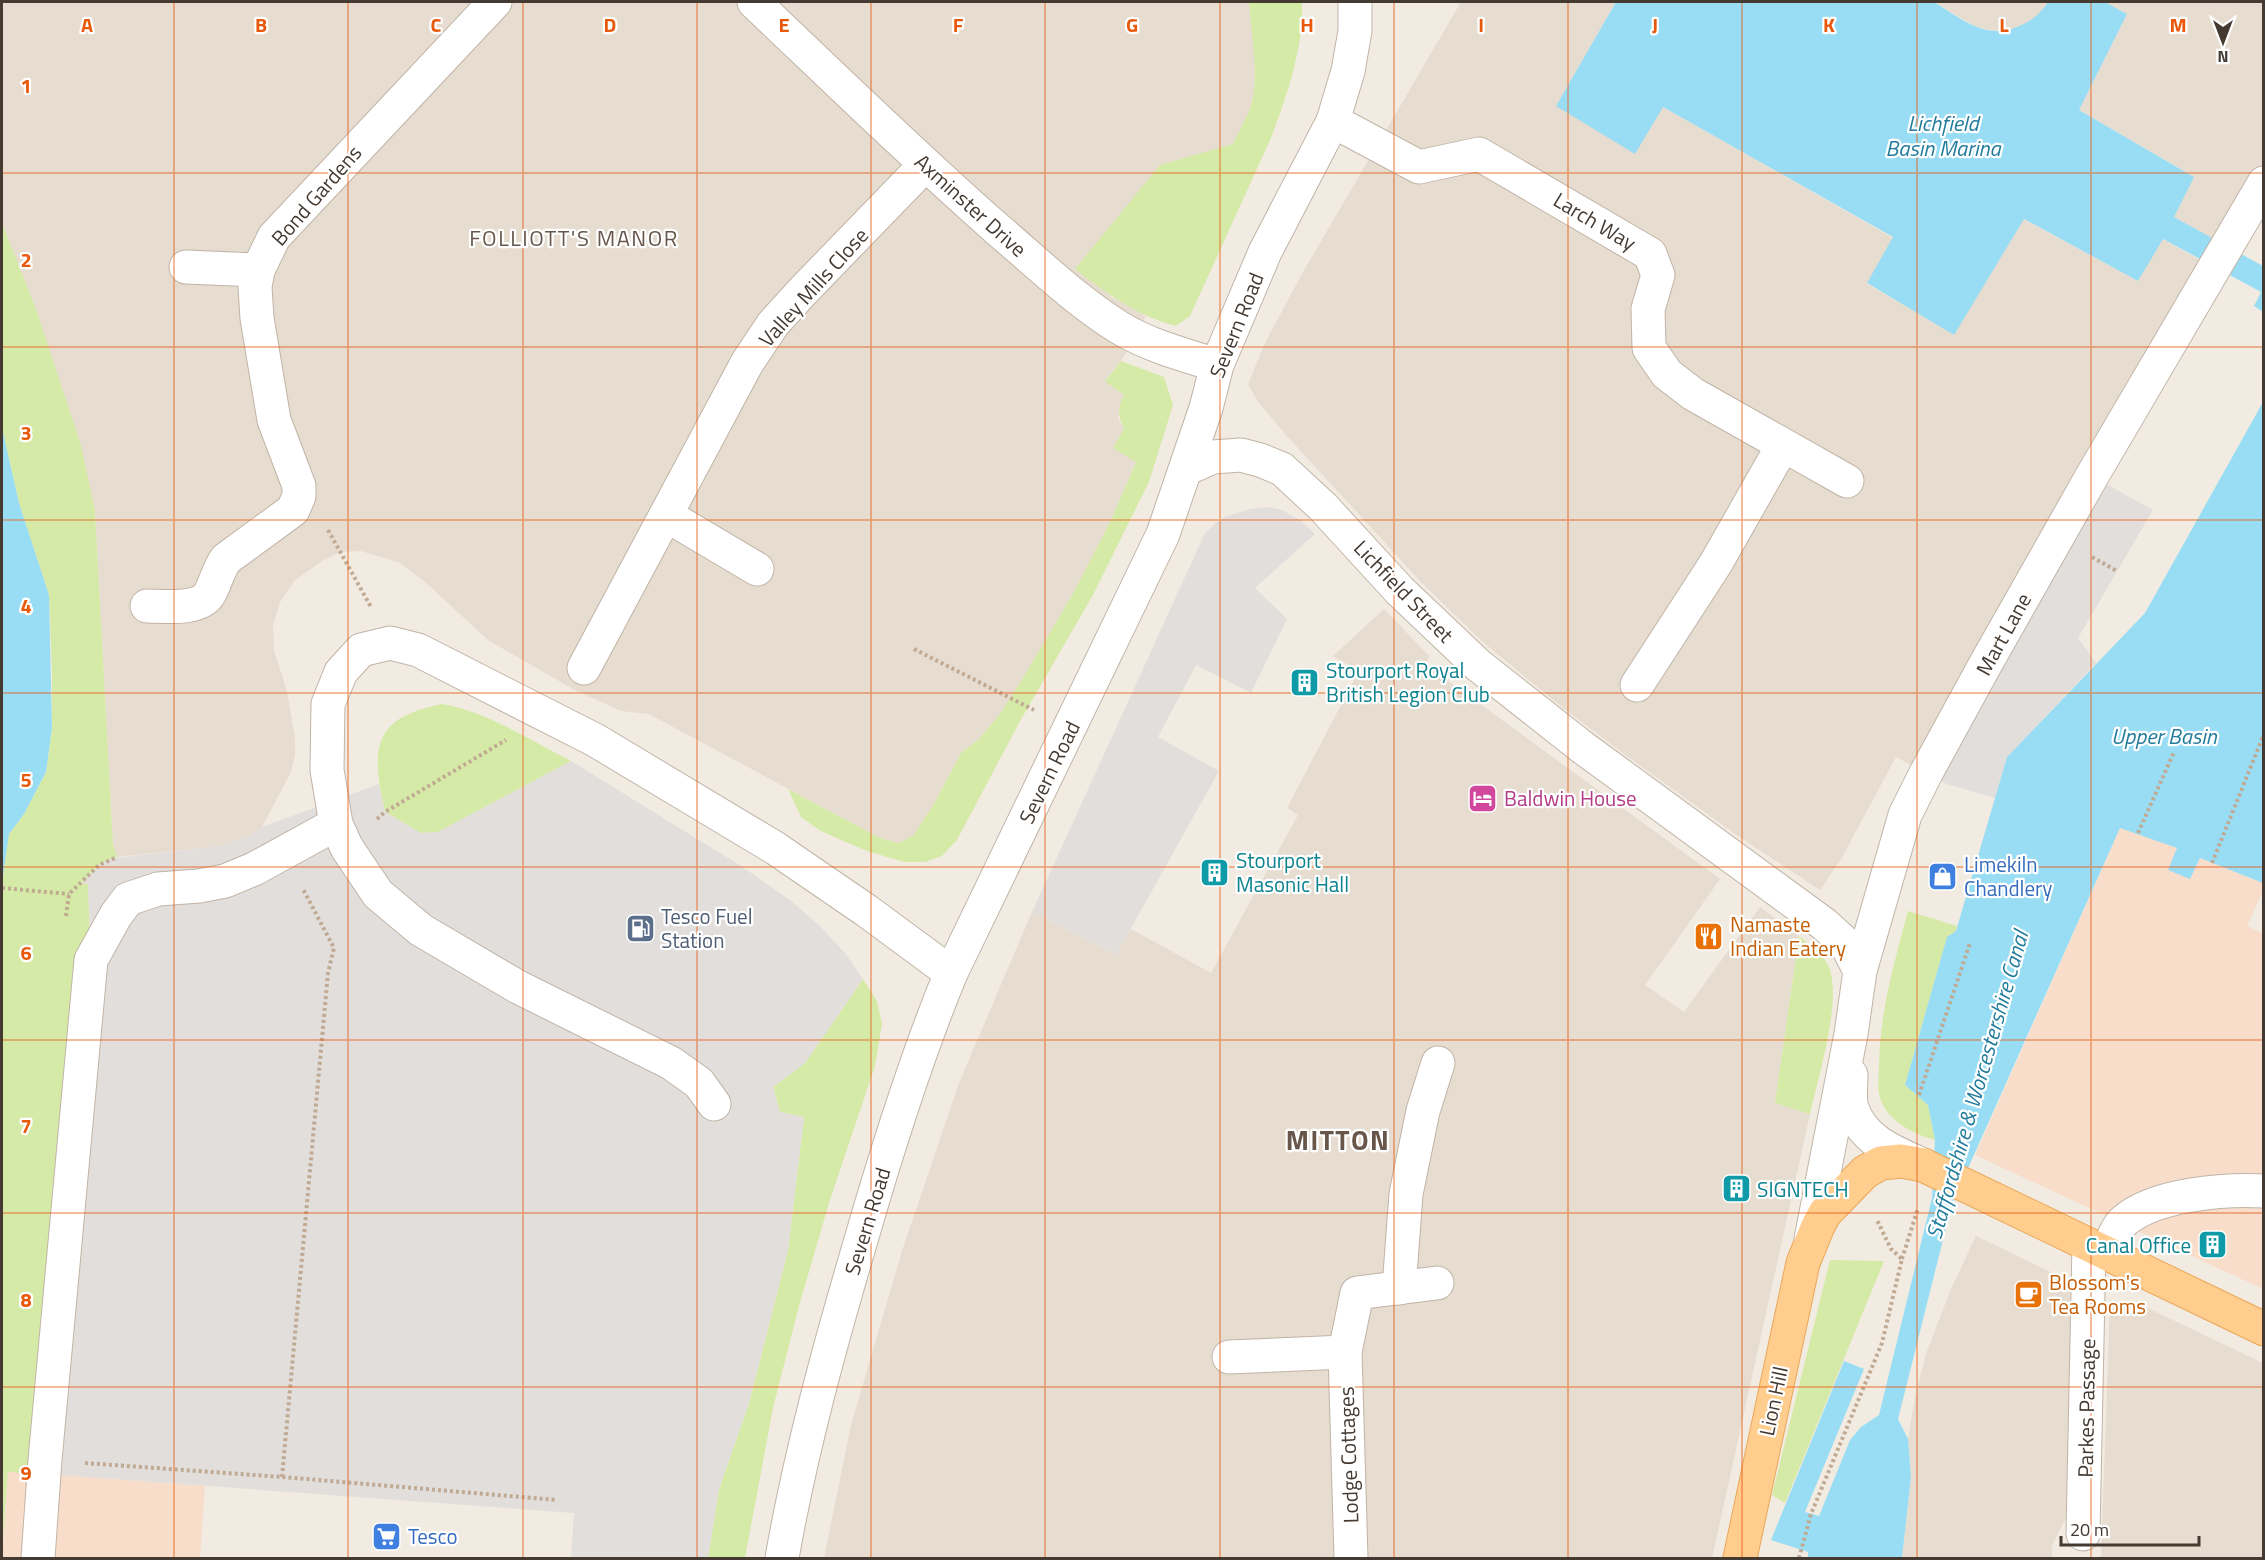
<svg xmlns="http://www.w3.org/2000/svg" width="2265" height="1560" font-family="'Titillium Web',sans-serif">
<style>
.residential{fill:#e6dccf}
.commercial{fill:#f7ddca}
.green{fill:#d6eaa7}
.parking{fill:#e2dedb}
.water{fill:#99ddf4}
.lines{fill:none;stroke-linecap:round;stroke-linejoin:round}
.minor-casing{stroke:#c1b4a7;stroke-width:35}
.major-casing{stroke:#eaa757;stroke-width:35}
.path{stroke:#c0aa94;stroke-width:4;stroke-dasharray:3 3;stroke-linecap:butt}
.minor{stroke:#fff;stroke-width:33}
.major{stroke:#ffcd8e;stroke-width:33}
.grid{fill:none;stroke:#e8590c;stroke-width:1.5;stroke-opacity:0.55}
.labels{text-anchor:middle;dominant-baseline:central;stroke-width:4.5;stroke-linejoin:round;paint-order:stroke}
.street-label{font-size:21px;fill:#443a32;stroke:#fff}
.culture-label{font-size:21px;fill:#0d838f;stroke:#fff;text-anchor:start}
.hotel-label{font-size:21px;fill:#b23c85;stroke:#fff;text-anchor:start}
.shop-label{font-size:21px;fill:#366cbe;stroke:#fff;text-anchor:start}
.service-label{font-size:21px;fill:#4e5e75;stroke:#fff;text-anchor:start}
.food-label{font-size:21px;fill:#c56008;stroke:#fff;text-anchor:start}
.water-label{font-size:22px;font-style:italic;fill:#237c9c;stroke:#fff}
.neighbourhood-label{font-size:22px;letter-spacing:1.5px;fill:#675649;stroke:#fff}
.district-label{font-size:27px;font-weight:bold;letter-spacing:1.5px;fill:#675649;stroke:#fff}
.grid-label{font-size:20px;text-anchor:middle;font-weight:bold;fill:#e8590c;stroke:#fff;stroke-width:4.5;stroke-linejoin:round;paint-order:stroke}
</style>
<rect width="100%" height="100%" fill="#f2ebe2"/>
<!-- residential -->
<g class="residential">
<polygon points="2,2 1249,2 1255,58 1254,93 1248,115 1233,144 1160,165 1110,296 1146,316 1121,361 1105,380 1124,395 1118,418 1124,429 1113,448 1136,461 1111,520 1074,592 1023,678 999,715 979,739 961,753 934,804 913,837 898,843 878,837 649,714 621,711 573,689 488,640 424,581 398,562 361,551 341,552 322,561 294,581 280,602 273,625 274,651 287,691 295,738 295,755 291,772 262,827 247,837 220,846 117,857 113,845 95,511 36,309 2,223"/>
<polygon points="1461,2 1616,2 1556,106 1663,107 1893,238 1867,284 1954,334 2023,219 2138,281 2162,239 2214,268 1926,773 1896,757 1841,859 1820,890 1738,836 1627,756 1563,708 1484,643 1421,582 1286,435 1259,403 1248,384 1266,341 1303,272"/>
<polygon points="1934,2 2048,2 2042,11 2034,18 2018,28 1999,31 1984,29 1971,24"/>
<polygon points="2105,2 2263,2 2263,183 2227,247 2174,217 2193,176 2079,110 2127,14"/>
<polygon points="1384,609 1429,656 1426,663 1443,677 1720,879 1645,985 1684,1012 1760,907 1799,936 1775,1103 1810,1114 1712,1558 824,1558 851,1425 902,1251 959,1083 1032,912 1115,955 1131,929 1211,973 1298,815 1287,808 1359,671 1333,656"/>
<polygon points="1976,1236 2067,1280 2073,1286 2067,1516 2052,1545 2052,1558 1902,1558 1911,1477 1908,1439 1916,1392 1926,1354 1951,1289"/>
<polygon points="2110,1301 2135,1302 2263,1363 2263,1558 2101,1558"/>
</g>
<!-- commercial -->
<g class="commercial">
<polygon points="2120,828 2178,848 2190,879 2200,858 2263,883 2263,891 2247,926 2264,934 2263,1289 1975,1155"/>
<polygon points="8,1471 205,1486 200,1558 2,1558"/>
</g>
<!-- green -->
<g class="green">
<path d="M1249 2H1302C1304 47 1287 96 1271 138L1190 316 1176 326C1137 316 1106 293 1075 269L1160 165 1233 144C1241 127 1252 110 1254 91 1257 62 1251 31 1249 2Z"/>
<polygon points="2,223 36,309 81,445 95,511 113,845 117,857 99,865 82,883 88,884 91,960 45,1474 8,1472 2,1552 3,875 9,834 24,814 46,772 52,728 52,672 49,595 19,503 2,428"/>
<path d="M1121 361 1164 377 1173 405 1149 482 1093 595 1019 723 957 840 942 856 925 862H904L867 851 841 840 819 830 801 817 788 789 878 837 898 843 913 836 934 804 961 753 979 739 999 715 1023 678 1074 592 1111 520 1136 462 1113 448 1124 429C1118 416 1117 408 1124 395L1105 381Z"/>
<path d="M442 704C489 712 529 740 571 761L438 832 421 833 385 812C371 749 371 718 442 704Z"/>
<path d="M1908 911 1957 926 1956 931 1947 938 1905 1085 1928 1105 1935 1140C1916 1135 1892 1123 1883 1105 1877 1094 1878 1081 1879 1069 1879 1014 1894 964 1908 911Z"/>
<path d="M1799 936C1810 945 1826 956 1830 970 1841 1005 1818 1077 1810 1114L1775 1103Z"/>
<polygon points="863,979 877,1001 882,1024 875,1066 829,1203 799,1306 773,1408 745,1558 708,1558 719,1489 749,1403 788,1250 804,1117 780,1112 773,1087 805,1063"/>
<polygon points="1830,1260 1884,1261 1785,1503 1772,1495"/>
</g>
<!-- parking -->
<g class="parking">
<polygon points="2092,476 2153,510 2078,638 2096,663 2007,757 1995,798 1947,784 1926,773"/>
<polygon points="1267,507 1282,510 1300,520 1315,534 1255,588 1287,619 1251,693 1196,665 1158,737 1219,771 1116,955 1032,912 1205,533 1216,523 1227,516 1251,509"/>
<polygon points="571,761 741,866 791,901 819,925 845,953 863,979 805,1063 773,1087 780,1112 804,1117 788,1250 749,1403 719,1489 708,1558 571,1558 574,1513 45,1474 91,960 88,884 82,883 99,865 108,859 220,846 247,837 262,827 379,784 385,812 421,833 438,832"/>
</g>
<!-- water -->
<g class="water">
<path d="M1616 2H1934C1949 11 1966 24 1983 29 2008 36 2035 23 2048 2H2105L2127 14 2079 110 2194 177 2174 217 2263 266V312L2254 306 2261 292 2163 239 2138 281 2024 219 1954 335 1867 283 1893 237 1663 107 1635 154 1556 106Z"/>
<polygon points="2263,402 2263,883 2200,858 2190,879 2168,870 2177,848 2120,828 1952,1204 1898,1419 1908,1439 1911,1477 1902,1558 1808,1558 1808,1552 1771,1540 1844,1361 1864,1369 1805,1512 1819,1516 1850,1440 1861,1427 1879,1415 1932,1198 1935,1140 1928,1105 1905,1085 1947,937 1956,931 2007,757 2145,613"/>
<polygon points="2,428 19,503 49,595 52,728 46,772 24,814 9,834 3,876 2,931"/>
</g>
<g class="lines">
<defs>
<g id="minor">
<path d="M754 2C834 78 913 155 996 228 1036 262 1075 300 1120 328 1150 346 1184 355 1217 365"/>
<polyline points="1333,121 1419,167 1479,154 1650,254 1658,275 1648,309 1649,348 1667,374 1693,394 1847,481"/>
<polyline points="186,267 258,270"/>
<polyline points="1186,469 1213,457 1241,455 1260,460 1282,469 1323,507 1400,591 1478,665 1582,747 1824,924 1846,944 1860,971"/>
<polyline points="666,515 757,569"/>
<path d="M147 606C164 606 200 611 210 593 216 582 218 570 226 559L293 510 299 496V486L274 420 257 318 255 287 258 270 274 237 495 2"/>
<polyline points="584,668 747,363 773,324 802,292 925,165"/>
<polyline points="1637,685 1716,563 1783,445"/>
<path d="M1851 1075C1851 1085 1849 1098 1852 1108 1863 1141 1894 1152 1923 1165"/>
<polyline points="714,1104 699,1083 671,1063 518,987 421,930 378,894 347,848 336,824 327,770 328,704 341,672 361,650 390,643 418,650 595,740 775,848 867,911 951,973"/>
<polyline points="1811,1239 1851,1034 1860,971 1905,815 1926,773 1985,665 2092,476 2264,183"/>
<path d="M2107 1254C2111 1244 2116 1228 2124 1221 2155 1194 2225 1189 2264 1191"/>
<polyline points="1399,1288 1406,1194 1423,1111 1438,1063"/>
<polyline points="1229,1357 1345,1352"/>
<polyline points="2083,1534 2089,1245"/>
<polyline points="38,1558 45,1460 91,960 116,915 128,899 158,889 199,886 225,881 254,869 336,824"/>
<path d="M782 1558C801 1450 830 1345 861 1240 887 1150 915 1060 951 973L1163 534 1206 408 1217 365 1265 252 1333 121 1348 71 1355 31V2"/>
<polyline points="1351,1558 1345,1352 1357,1293 1437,1283"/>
</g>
<polyline id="major" points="1740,1558 1803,1263 1818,1226 1825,1213 1865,1172 1881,1163 1901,1161 1923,1165 2264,1329"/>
</defs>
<!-- minor casing -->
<use href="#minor" class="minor-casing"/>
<!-- major casing -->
<use href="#major" class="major-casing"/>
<!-- path -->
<g class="path">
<polyline points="328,530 371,607"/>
<polyline points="2092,557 2117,571"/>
<polyline points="914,649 1034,710"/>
<polyline points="377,819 385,812 506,740"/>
<polyline points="2138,833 2174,752"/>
<polyline points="2212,863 2264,734"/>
<polyline points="2,888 69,894"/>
<polyline points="66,916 69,894 99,865 115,858"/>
<polyline points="1919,1095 1970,943"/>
<polyline points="1902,1259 1918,1208"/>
<polyline points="85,1463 282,1477 557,1500"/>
<polyline points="282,1477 328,973 334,948 303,889"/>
<polyline points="1799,1558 1811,1514 1882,1343 1902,1259 1891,1249 1877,1220"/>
</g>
<!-- minor -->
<use href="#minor" class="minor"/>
<!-- major -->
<use href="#major" class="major"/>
</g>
<!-- grid -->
<path class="grid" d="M174 2V1558M348 2V1558M523 2V1558M697 2V1558M871 2V1558M1045 2V1558M1220 2V1558M1394 2V1558M1568 2V1558M1742 2V1558M1917 2V1558M2091 2V1558M2 173H2264M2 347H2264M2 520H2264M2 693H2264M2 867H2264M2 1040H2264M2 1213H2264M2 1387H2264"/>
<!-- icons -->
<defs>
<symbol id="building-square" viewBox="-11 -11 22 22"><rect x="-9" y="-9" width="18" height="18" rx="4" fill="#0f9aa8" stroke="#fff"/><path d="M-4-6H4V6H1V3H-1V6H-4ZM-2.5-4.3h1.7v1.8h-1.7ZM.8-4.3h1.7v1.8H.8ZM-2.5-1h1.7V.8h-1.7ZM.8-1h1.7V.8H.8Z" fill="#fff"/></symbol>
<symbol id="hotel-square" viewBox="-11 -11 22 22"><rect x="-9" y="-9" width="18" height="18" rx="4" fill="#d1479c" stroke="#fff"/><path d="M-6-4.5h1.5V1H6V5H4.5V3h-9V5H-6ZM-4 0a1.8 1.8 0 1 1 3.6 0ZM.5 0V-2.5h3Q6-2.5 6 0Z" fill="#fff"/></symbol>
<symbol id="shop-square" viewBox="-11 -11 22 22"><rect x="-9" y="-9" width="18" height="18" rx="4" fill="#3f7fe0" stroke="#fff"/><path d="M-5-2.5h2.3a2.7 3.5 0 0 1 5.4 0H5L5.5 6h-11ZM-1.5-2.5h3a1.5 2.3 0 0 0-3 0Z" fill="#fff"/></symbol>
<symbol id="fuel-square" viewBox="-11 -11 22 22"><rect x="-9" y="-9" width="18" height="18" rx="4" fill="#5c6f8a" stroke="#fff"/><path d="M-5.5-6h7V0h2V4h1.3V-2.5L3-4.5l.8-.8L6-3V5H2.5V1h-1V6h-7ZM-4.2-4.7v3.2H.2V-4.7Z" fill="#fff"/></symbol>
<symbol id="restaurant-square" viewBox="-11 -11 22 22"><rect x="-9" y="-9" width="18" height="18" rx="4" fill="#e8710a" stroke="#fff"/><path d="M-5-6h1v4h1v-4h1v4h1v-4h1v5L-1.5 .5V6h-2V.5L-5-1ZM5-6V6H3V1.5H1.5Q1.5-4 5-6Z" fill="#fff"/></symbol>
<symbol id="cafe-square" viewBox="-11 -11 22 22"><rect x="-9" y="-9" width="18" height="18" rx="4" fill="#e8710a" stroke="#fff"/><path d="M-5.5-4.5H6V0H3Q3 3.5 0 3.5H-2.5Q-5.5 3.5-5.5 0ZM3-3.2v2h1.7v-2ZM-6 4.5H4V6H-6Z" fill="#fff"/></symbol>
<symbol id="supermarket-square" viewBox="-11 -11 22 22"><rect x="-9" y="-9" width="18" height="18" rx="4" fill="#3f7fe0" stroke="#fff"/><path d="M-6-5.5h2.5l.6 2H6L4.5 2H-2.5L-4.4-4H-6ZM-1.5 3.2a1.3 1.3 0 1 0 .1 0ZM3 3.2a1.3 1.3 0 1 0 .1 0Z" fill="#fff"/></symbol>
</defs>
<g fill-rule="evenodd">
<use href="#building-square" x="1288" y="666" width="33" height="33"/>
<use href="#hotel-square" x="1466" y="782" width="33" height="33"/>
<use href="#building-square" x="1198" y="856" width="33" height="33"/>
<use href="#shop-square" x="1926" y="860" width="33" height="33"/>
<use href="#fuel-square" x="624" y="912" width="33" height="33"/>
<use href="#restaurant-square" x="1692" y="920" width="33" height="33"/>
<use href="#building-square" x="1720" y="1172" width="33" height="33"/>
<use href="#building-square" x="2196" y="1228" width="33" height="33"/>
<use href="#cafe-square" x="2012" y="1278" width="33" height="33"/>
<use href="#supermarket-square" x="370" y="1520" width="33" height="33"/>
</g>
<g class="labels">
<!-- street labels -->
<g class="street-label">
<text transform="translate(316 195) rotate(-49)">Bond Gardens</text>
<text transform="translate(971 205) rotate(42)">Axminster Drive</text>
<text transform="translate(1595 221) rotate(31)">Larch Way</text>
<text transform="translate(813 287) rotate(-48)">Valley Mills Close</text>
<text transform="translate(1236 325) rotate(-68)">Severn Road</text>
<text transform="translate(1404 591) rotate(46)">Lichfield Street</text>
<text transform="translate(2003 634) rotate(-61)">Mart Lane</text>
<text transform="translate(1049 772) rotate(-64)">Severn Road</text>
<text transform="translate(867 1221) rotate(-73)">Severn Road</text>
<text transform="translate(1773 1401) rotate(-78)">Lion Hill</text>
<text transform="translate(2086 1408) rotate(-89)">Parkes Passage</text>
<text transform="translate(1348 1455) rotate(-92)">Lodge Cottages</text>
</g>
<!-- culture labels -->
<g class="culture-label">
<text x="1326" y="670">Stourport Royal<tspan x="1326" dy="24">British Legion Club</tspan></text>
<text x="1236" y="860">Stourport<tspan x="1236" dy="24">Masonic Hall</tspan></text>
<text x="1757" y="1189">SIGNTECH</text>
<text x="2191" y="1245" text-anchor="end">Canal Office</text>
</g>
<!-- hotel labels -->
<g class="hotel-label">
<text x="1504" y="798">Baldwin House</text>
</g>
<!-- shop labels -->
<g class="shop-label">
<text x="1964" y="864">Limekiln<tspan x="1964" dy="24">Chandlery</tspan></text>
<text x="408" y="1536">Tesco</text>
</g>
<!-- service labels -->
<g class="service-label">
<text x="661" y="916">Tesco Fuel<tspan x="661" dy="24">Station</tspan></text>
</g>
<!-- food labels -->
<g class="food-label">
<text x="1730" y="924">Namaste<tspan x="1730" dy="24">Indian Eatery</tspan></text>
<text x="2049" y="1282">Blossom's<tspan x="2049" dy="24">Tea Rooms</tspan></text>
</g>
<!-- water labels -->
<g class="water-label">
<text x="1943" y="123">Lichfield<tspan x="1943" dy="25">Basin Marina</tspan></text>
<text x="2164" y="736">Upper Basin</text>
<text transform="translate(1977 1085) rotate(-74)">Staffordshire &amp; Worcestershire Canal</text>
</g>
<!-- neighbourhood labels -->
<g class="neighbourhood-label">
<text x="574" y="238">FOLLIOTT'S MANOR</text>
</g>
<!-- district labels -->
<g class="district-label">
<text x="1338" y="1139">MITTON</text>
</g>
</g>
<g class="grid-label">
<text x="87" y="32">A</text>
<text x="261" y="32">B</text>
<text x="436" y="32">C</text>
<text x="610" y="32">D</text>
<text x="784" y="32">E</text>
<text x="958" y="32">F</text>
<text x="1132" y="32">G</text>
<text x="1307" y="32">H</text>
<text x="1481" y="32">I</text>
<text x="1655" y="32">J</text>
<text x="1829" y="32">K</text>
<text x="2004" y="32">L</text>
<text x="2178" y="32">M</text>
<text x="26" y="93">1</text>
<text x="26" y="267">2</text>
<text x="26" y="440">3</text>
<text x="26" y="613">4</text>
<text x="26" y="787">5</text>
<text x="26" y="960">6</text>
<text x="26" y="1133">7</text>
<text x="26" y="1307">8</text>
<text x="26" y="1480">9</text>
</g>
<!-- border -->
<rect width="2265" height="1560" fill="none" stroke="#443a32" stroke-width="6"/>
<!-- north arrow -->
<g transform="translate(2223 42) rotate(180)" stroke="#ffffff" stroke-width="4.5" paint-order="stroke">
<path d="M0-4.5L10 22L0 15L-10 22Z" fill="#443a32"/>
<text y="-9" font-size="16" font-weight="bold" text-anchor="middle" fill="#443a32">N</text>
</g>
<!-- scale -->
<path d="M2061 1536v9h138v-9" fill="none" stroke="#443a32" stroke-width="3"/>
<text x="2070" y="1536" font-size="18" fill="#443a32" stroke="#ffffff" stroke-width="4.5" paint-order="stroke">20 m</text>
</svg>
